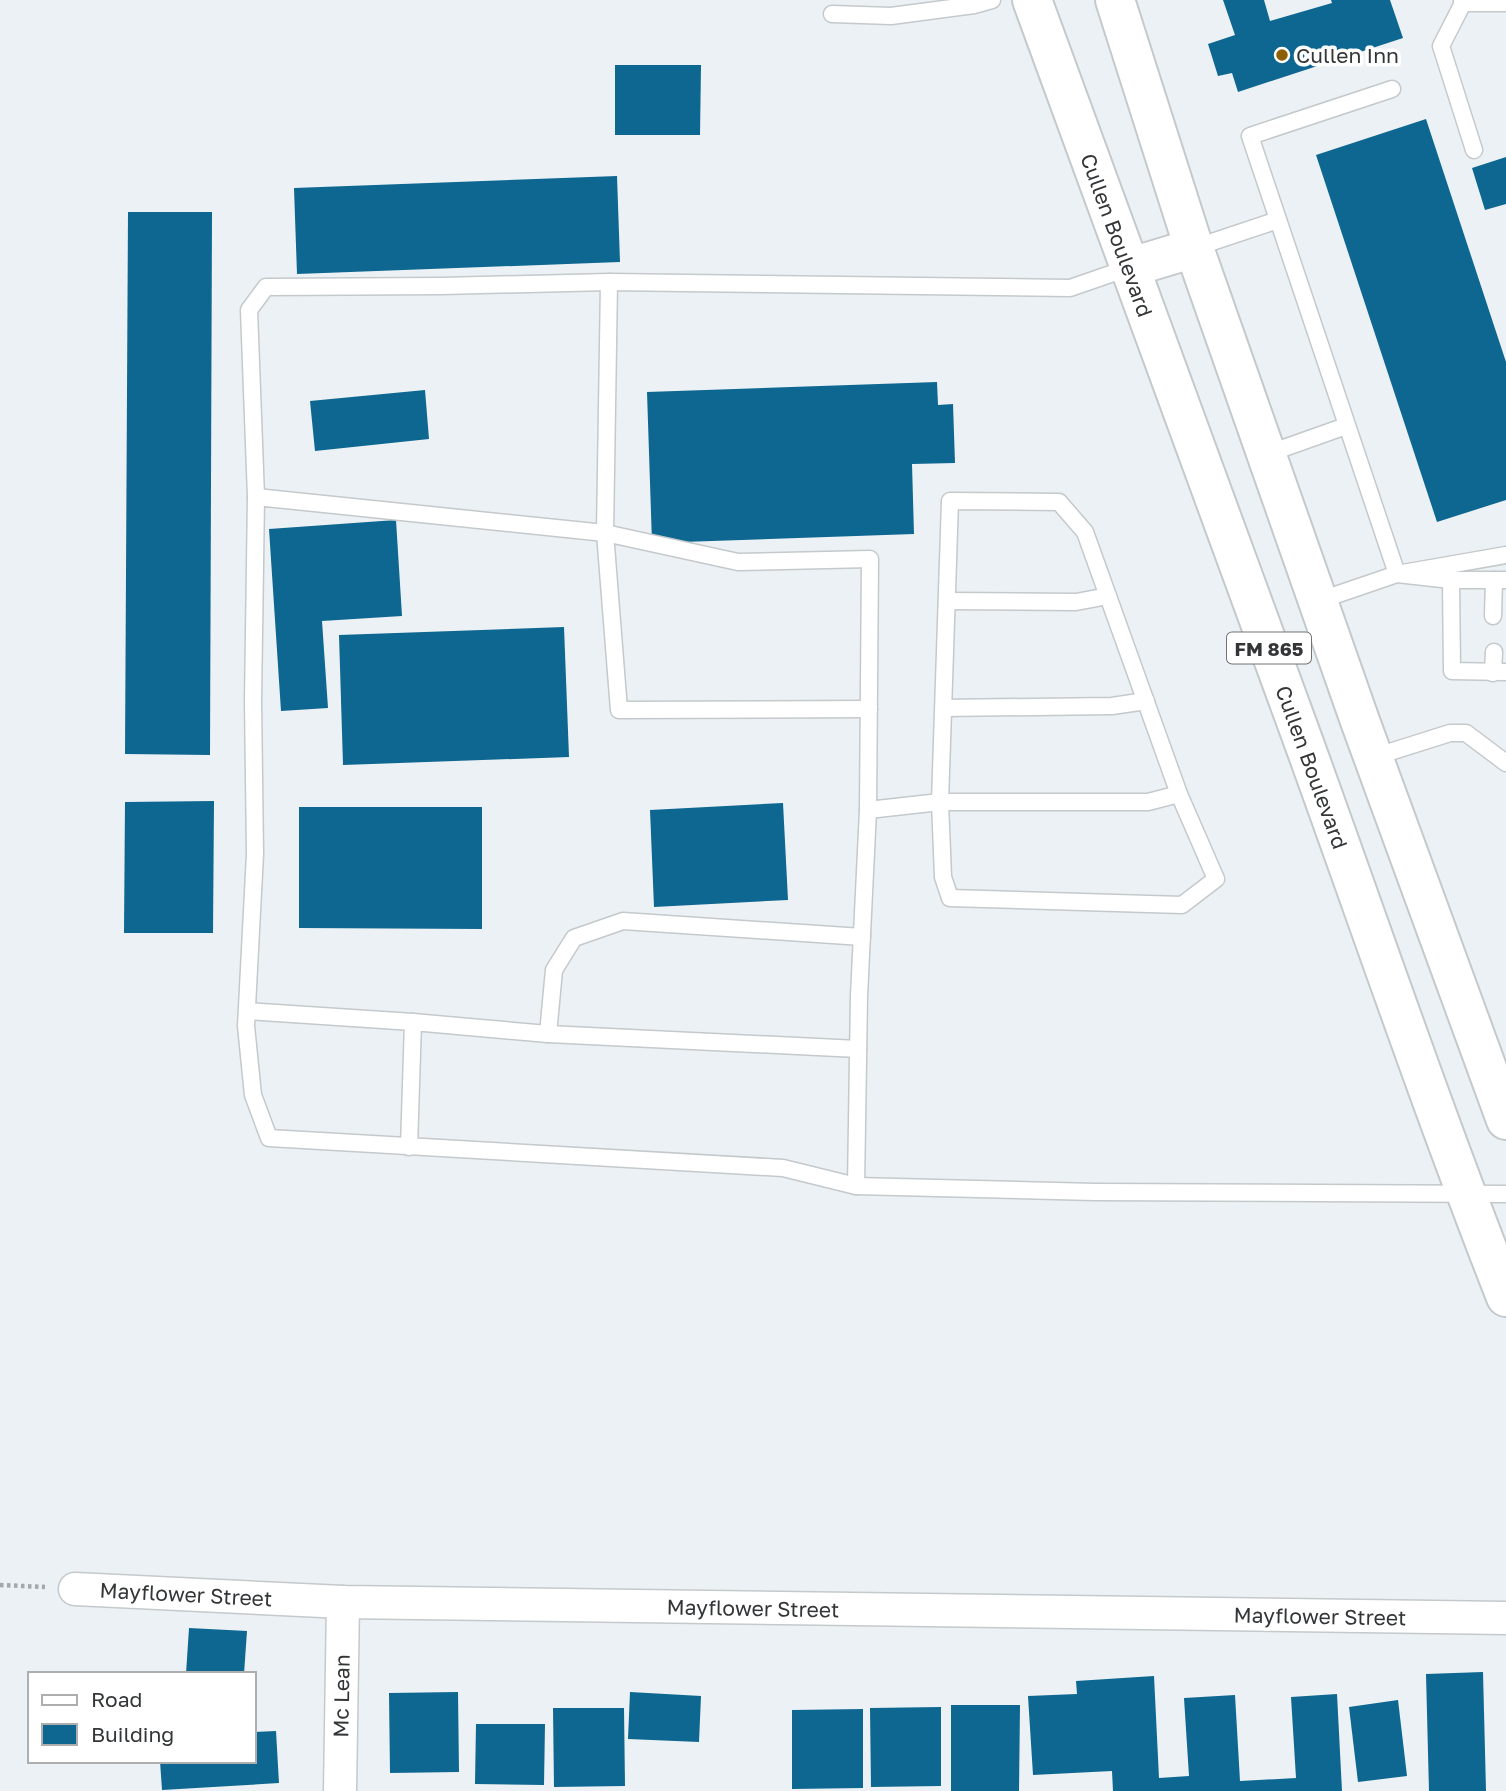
<svg xmlns="http://www.w3.org/2000/svg" width="1506" height="1791" font-family="'Golos Text',sans-serif">
<style>
.building{fill:#0d6790}
.lines{fill:none;stroke-linecap:round;stroke-linejoin:round}
.service-casing{stroke:#c4c9cc;stroke-width:19}
.minor-casing{stroke:#c4c9cc;stroke-width:35}
.primary-casing{stroke:#c4c9cc;stroke-width:42}
.path{stroke:#a4a8ab;stroke-width:4.5;stroke-dasharray:3.5 3.5;stroke-linecap:butt}
.service{stroke:#fff;stroke-width:16}
.minor{stroke:#fff;stroke-width:32}
.primary{stroke:#fff;stroke-width:38}
.poi-dot{fill:#8d5f06;stroke:#fff;stroke-width:2.5}
.labels{text-anchor:middle;dominant-baseline:central;stroke-width:7;stroke-linejoin:round;paint-order:stroke}
.shield{fill:#fff;stroke:#707273;stroke-width:2}
.shield-label{font-size:19px;font-weight:bold;fill:#333537}
.poi-label{font-size:21px;fill:#333537;stroke:#fff;text-anchor:start}
.street-label{font-size:21px;fill:#333537;stroke:#fff}
</style>
<rect width="100%" height="100%" fill="#ecf1f5"/>
<!-- building -->
<g class="building">
<polygon points="1223,0 1264,0 1270,21 1332,3 1331,0 1390,0 1403,38 1238,92 1232,73 1218,76 1208,44 1235,35"/>
<polygon points="615,65 701,65 700,135 615,135"/>
<polygon points="1426,119 1506,362 1506,500 1437,522 1316,155"/>
<polygon points="1506,157 1506,204 1485,210 1472,168"/>
<polygon points="617,176 620,262 297,274 294,188"/>
<polygon points="128,212 212,212 210,755 125,754"/>
<polygon points="937,382 938,405 953,404 955,463 912,464 914,534 652,543 647,392"/>
<polygon points="425,390 429,439 315,451 310,401"/>
<polygon points="396,520 402,616 322,621 328,708 281,711 269,529"/>
<polygon points="564,627 569,757 343,765 339,635"/>
<polygon points="214,801 213,933 124,933 125,802"/>
<polygon points="783,803 788,900 654,907 650,810"/>
<polygon points="299,807 482,807 482,929 299,928"/>
<polygon points="189,1628 247,1631 244,1674 186,1674"/>
<polygon points="1483,1672 1486,1791 1429,1791 1426,1674"/>
<polygon points="1154,1676 1159,1778 1189,1776 1184,1698 1235,1695 1240,1781 1296,1778 1291,1697 1337,1694 1342,1791 1113,1791 1112,1771 1033,1775 1028,1696 1077,1694 1076,1681"/>
<polygon points="458,1692 459,1772 390,1773 389,1693"/>
<polygon points="630,1692 701,1696 699,1742 628,1739"/>
<polygon points="1398,1700 1407,1776 1358,1782 1349,1707"/>
<polygon points="951,1705 1020,1705 1019,1791 951,1791"/>
<polygon points="941,1707 941,1786 871,1787 870,1708"/>
<polygon points="553,1708 624,1708 625,1786 554,1787"/>
<polygon points="863,1709 863,1788 792,1789 792,1710"/>
<polygon points="476,1724 545,1724 544,1785 475,1784"/>
<polygon points="276,1731 279,1783 162,1790 160,1761 254,1761 254,1732"/>
</g>
<g class="lines">
<defs>
<g id="service">
<polyline points="1462,0 1463,3 1506,3"/>
<polyline points="1463,3 1441,46 1474,150"/>
<polyline points="832,14 891,16 974,5 992,0"/>
<polyline points="1392,89 1250,136 1397,574 1506,555"/>
<polyline points="1194,248 1278,220"/>
<polyline points="609,282 605,533 619,710 869,709"/>
<polyline points="1267,454 1346,426"/>
<polyline points="256,497 249,310 266,287 442,286 609,282 1070,288 1128,268"/>
<polygon points="950,501 1059,502 1085,532 1179,794 1216,879 1182,905 950,898 943,877 940,802"/>
<polyline points="1451,580 1452,671 1506,672"/>
<polyline points="948,601 1076,602 1108,596"/>
<polyline points="1318,601 1397,574 1451,580 1506,580"/>
<polyline points="1493,616 1494,580"/>
<polyline points="1493,673 1494,652"/>
<polyline points="944,708 1112,706 1146,701"/>
<polyline points="1374,757 1450,733 1466,733 1506,763"/>
<polyline points="868,810 859,996 856,1186 1095,1192 1506,1194"/>
<polyline points="248,1011 413,1022"/>
<polyline points="548,1034 554,970 574,938 623,921 862,937"/>
<polyline points="409,1147 413,1022 548,1034 858,1049"/>
<polyline points="856,1186 783,1168 269,1138 253,1095 246,1026 255,854 253,701 256,497 605,533 738,562 870,559 868,810 940,802 1148,802 1179,794"/>
</g>
<g id="minor">
<polyline points="75,1589 343,1602 1506,1618"/>
<polyline points="340,1791 343,1602"/>
</g>
<g id="primary">
<path d="M1032 0C1121 248 1213 495 1304 743 1371 928 1434 1114 1506 1297"/>
<polyline points="1115,0 1194,248 1360,721 1506,1120"/>
<polyline points="1128,268 1194,248"/>
</g>
</defs>
<!-- service casing -->
<use href="#service" class="service-casing"/>
<!-- minor casing -->
<use href="#minor" class="minor-casing"/>
<!-- primary casing -->
<use href="#primary" class="primary-casing"/>
<!-- path -->
<polyline class="path" points="0,1585 45,1587"/>
<!-- service -->
<use href="#service" class="service"/>
<!-- minor -->
<use href="#minor" class="minor"/>
<!-- primary -->
<use href="#primary" class="primary"/>
</g>
<!-- markers -->
<circle class="poi-dot" cx="1282" cy="55" r="7"/>
<g class="labels">
<!-- shield labels -->
<rect class="shield" x="1227" y="632.5" width="84" height="31" rx="5"/>
<g class="shield-label">
<text x="1269" y="648">FM 865</text>
</g>
<!-- poi labels -->
<g class="poi-label">
<text x="1296" y="55">Cullen Inn</text>
</g>
<!-- street labels -->
<g class="street-label">
<text transform="translate(1117 235) rotate(70)">Cullen Boulevard</text>
<text transform="translate(1312 767) rotate(70)">Cullen Boulevard</text>
<text transform="translate(186 1594) rotate(3)">Mayflower Street</text>
<text transform="translate(753 1608) rotate(1)">Mayflower Street</text>
<text transform="translate(1320 1616) rotate(1)">Mayflower Street</text>
<text transform="translate(341 1696) rotate(-89)">Mc Lean</text>
</g>
</g>
<!-- legend -->
<rect x="28" y="1672" width="228" height="91" fill="#ffffff" stroke="#adaeaf" stroke-width="2"/>
<rect x="42" y="1695" width="35" height="10" fill="#ffffff" stroke="#adaeaf" stroke-width="2"/>
<text x="91" y="1707" font-size="21" fill="#333537">Road</text>
<rect x="42" y="1724" width="35" height="21" fill="#0d6790" stroke="#adaeaf" stroke-width="2"/>
<text x="91" y="1742" font-size="21" fill="#333537">Building</text>
</svg>
